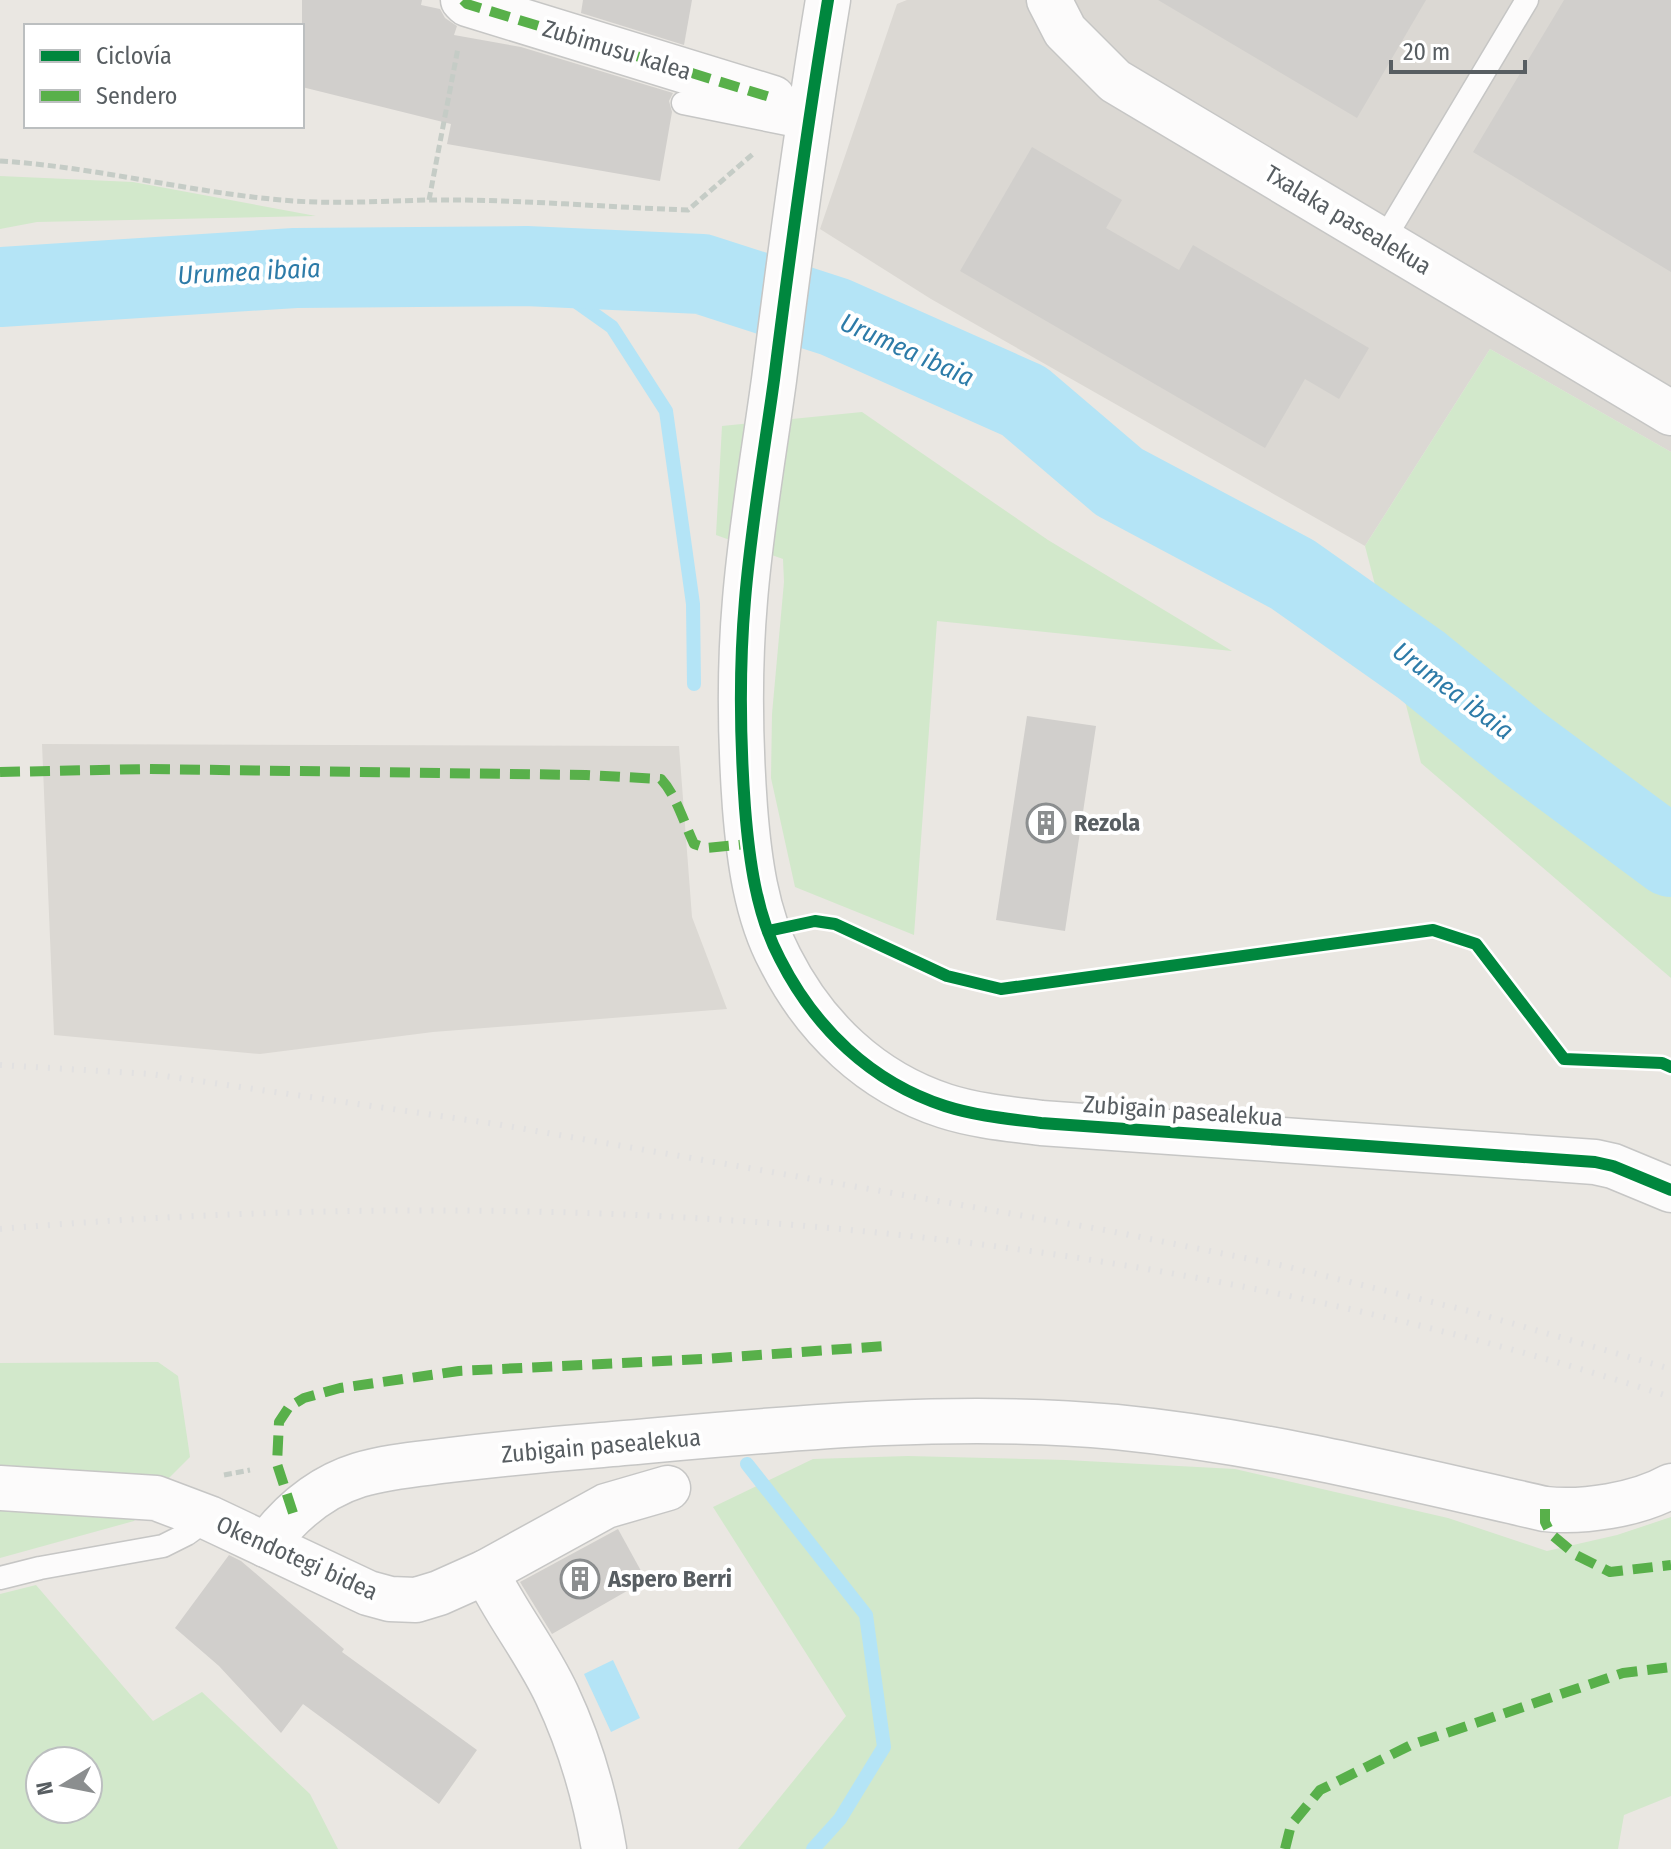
<svg xmlns="http://www.w3.org/2000/svg" width="1671" height="1849" font-family="'Fira Sans Condensed',sans-serif">
<style>
.industrial{fill:#dbd8d3}
.green{fill:#d2e8cb;fill-rule:evenodd}
.water{fill:#b4e4f6}
.lines{fill:none;stroke-linecap:round;stroke-linejoin:round}
.stream{stroke:#b4e4f6;stroke-width:14}
.river{stroke:#b4e4f6;stroke-width:80}
.building{fill:#d1cfcc}
.lane-casing{stroke:#c6c6c5;stroke-width:25}
.street-casing{stroke:#c6c6c5;stroke-width:47}
.secondary-casing{stroke:#c6c6c5;stroke-width:47}
.path{stroke:#c5ccc6;stroke-width:5;stroke-dasharray:8 4;stroke-linecap:butt}
.lane{stroke:#fcfbfb;stroke-width:22}
.street{stroke:#fcfbfb;stroke-width:44}
.secondary{stroke:#fcfbfb;stroke-width:44}
.rail{stroke:#e2e1e1;stroke-width:6;stroke-dasharray:2 10;stroke-linecap:butt}
.quiet{stroke:#58b04a;stroke-width:10;stroke-dasharray:20 10;stroke-linecap:butt}
.cycleway-casing{stroke:#fff;stroke-width:17}
.cycleway{stroke:#00873e;stroke-width:12}
.labels{text-anchor:middle;dominant-baseline:central;stroke-width:8;stroke-linejoin:round;paint-order:stroke}
.street-label{font-size:24px;fill:#585e62;stroke:#fff}
.poi-label{font-size:24px;font-weight:bold;fill:#585e62;stroke:#fff;text-anchor:start}
.water-label{font-size:26px;font-style:italic;fill:#2d7ba8;stroke:#fff}
</style>
<rect width="100%" height="100%" fill="#eae7e2"/>
<!-- industrial -->
<g class="industrial">
<polygon points="907,0 1671,0 1671,452 1490,349 1365,546 931,299 820,229 897,4"/>
<polygon points="42,744 679,746 692,917 727,1009 433,1032 260,1054 54,1035"/>
</g>
<!-- green -->
<g class="green">
<polygon points="0,176 133,182 316,216 37,222 0,229"/>
<polygon points="1490,349 1671,452 1671,978 1421,763 1365,546"/>
<polygon points="862,412 1048,540 1232,651 937,621 914,935 795,887 771,778 772,714 784,582 783,559 716,535 722,426"/>
<polygon points="158,1362 178,1376 190,1457 162,1485 134,1521 0,1558 0,1363"/>
<polygon points="908,1456 1066,1460 1235,1469 1448,1518 1547,1551 1617,1535 1671,1517 1671,1796 1624,1815 1618,1849 738,1849 846,1716 713,1507 813,1459"/>
<path d="M36 1585 153 1721 202 1692 310 1794 338 1849H0V1594ZM40 1761H88V1809H40Z"/>
</g>
<!-- water -->
<polygon class="water" points="613,1660 640,1718 611,1732 584,1674"/>
<g class="lines">
<!-- stream -->
<g class="stream">
<polyline points="526,266 612,327 666,411 693,604 694,684"/>
<polyline points="747,1464 866,1615 884,1747 840,1819 813,1849"/>
</g>
<!-- river -->
<polyline class="river" points="0,287 295,268 526,266 702,274 835,317 1024,401 1119,482 1292,574 1421,665 1521,746 1671,857"/>
</g>
<!-- building -->
<g class="building">
<polygon points="302,0 422,0 421,5 440,9 445,18 457,26 454,35 521,47 673,93 669,101 672,112 660,181 447,144 451,124 302,87"/>
<polygon points="583,0 692,0 684,45 581,13"/>
<polygon points="1158,0 1426,0 1357,118"/>
<polygon points="1564,0 1671,0 1671,272 1473,152"/>
<polygon points="1032,147 1122,200 1106,228 1179,270 1193,245 1369,348 1339,399 1305,379 1265,448 960,271"/>
<polygon points="1027,716 1096,726 1065,931 996,920"/>
<polygon points="618,1529 646,1580 552,1634 520,1582"/>
<polygon points="229,1555 241,1561 344,1649 342,1652 477,1750 439,1804 303,1704 281,1733 219,1666 175,1628"/>
</g>
<g class="lines">
<defs>
<g id="lane">
<polyline points="683,103 807,128"/>
<polyline points="1383,241 1527,0"/>
<polyline points="0,1578 40,1568 163,1546 187,1534 209,1518"/>
</g>
<g id="street">
<polyline points="463,0 467,4 773,98"/>
<path d="M828 0C807 126 790 253 774 380 764 453 751 526 745 600 739 669 740 739 745 808 749 858 756 914 780 959 815 1028 871 1082 945 1106 976 1116 1010 1119 1041 1123L1595 1162 1613 1166 1671 1190"/>
<polyline points="0,1488 156,1498 209,1518 368,1593 390,1599 416,1600 439,1593 486,1572 606,1506 668,1488"/>
<path d="M266 1545C290 1513 320 1487 359 1475 389 1466 420 1464 450 1460 501 1454 551 1449 602 1445 772 1430 945 1411 1116 1427 1265 1442 1400 1476 1545 1509 1583 1513 1637 1505 1671 1486"/>
<path d="M486 1572C507 1615 537 1652 557 1695 580 1744 595 1796 604 1849"/>
</g>
<polyline id="secondary" points="1049,0 1065,31 1115,81 1671,413"/>
</defs>
<!-- lane casing -->
<use href="#lane" class="lane-casing"/>
<!-- street casing -->
<use href="#street" class="street-casing"/>
<!-- secondary casing -->
<use href="#secondary" class="secondary-casing"/>
<!-- path -->
<g class="path">
<path d="M0 161C99 167 195 194 294 201 339 204 383 201 428 200 514 199 602 207 688 210L754 153"/>
<polyline points="429,200 458,48"/>
<polyline points="224,1475 250,1470"/>
</g>
<!-- lane -->
<use href="#lane" class="lane"/>
<!-- street -->
<use href="#street" class="street"/>
<!-- secondary -->
<use href="#secondary" class="secondary"/>
<!-- rail -->
<g class="rail">
<polyline points="0,1065 151,1074 496,1124 1105,1230 1280,1265 1469,1311 1671,1369"/>
<path d="M0 1229C565 1181 1130 1222 1671 1397"/>
</g>
<!-- quiet -->
<g class="quiet">
<polyline points="463,0 467,4 773,98"/>
<path d="M0 772 147 769 586 775 661 779C676 795 684 823 694 844L706 848 748 844"/>
<polyline points="1545,1509 1545,1522 1551,1534 1576,1555 1610,1572 1671,1565"/>
<polyline points="293,1513 277,1464 279,1422 289,1407 304,1398 340,1388 459,1371 704,1359 885,1346"/>
<polyline points="1285,1849 1291,1825 1320,1790 1411,1745 1623,1673 1671,1667"/>
</g>
<defs>
<g id="cycleway">
<path d="M828 0C807 126 790 253 774 380 764 453 751 526 745 600 739 669 740 739 745 808 749 858 756 914 780 959 815 1028 871 1082 945 1106 976 1116 1010 1119 1041 1123L1595 1162 1613 1166 1671 1190"/>
<polyline points="768,931 815,921 835,924 947,976 1001,989 1433,930 1476,944 1564,1059 1662,1063 1671,1067"/>
</g>
</defs>
<!-- cycleway casing -->
<use href="#cycleway" class="cycleway-casing"/>
<!-- cycleway -->
<use href="#cycleway" class="cycleway"/>
</g>
<!-- icons -->
<defs>
<symbol id="building-ring" viewBox="-11 -11 22 22"><circle r="9.5" fill="#fff" stroke="#8b8e8f" stroke-width="1.5"/><path d="M-4-6H4V6H1V3H-1V6H-4ZM-2.5-4.3h1.7v1.8h-1.7ZM.8-4.3h1.7v1.8H.8ZM-2.5-1h1.7V.8h-1.7ZM.8-1h1.7V.8H.8Z" fill="#8b8e8f"/></symbol>
</defs>
<g fill-rule="evenodd">
<use href="#building-ring" x="1024" y="801" width="44" height="44"/>
<use href="#building-ring" x="558" y="1557" width="44" height="44"/>
</g>
<g class="labels">
<!-- street labels -->
<g class="street-label">
<text transform="translate(617 50) rotate(17)">Zubimusu kalea</text>
<text transform="translate(1348 220) rotate(31)">Txalaka pasealekua</text>
<text transform="translate(1183 1111) rotate(4)">Zubigain pasealekua</text>
<text transform="translate(601 1446) rotate(-5)">Zubigain pasealekua</text>
<text transform="translate(297 1558) rotate(24)">Okendotegi bidea</text>
</g>
<!-- poi labels -->
<g class="poi-label">
<text x="1074" y="823">Rezola</text>
<text x="608" y="1579">Aspero Berri</text>
</g>
<!-- water labels -->
<g class="water-label">
<text transform="translate(249 272) rotate(-3)">Urumea ibaia</text>
<text transform="translate(907 350) rotate(24)">Urumea ibaia</text>
<text transform="translate(1453 691) rotate(37)">Urumea ibaia</text>
</g>
</g>
<!-- legend -->
<rect x="24" y="24" width="280" height="104" fill="#ffffff" stroke="#bcbfc0" stroke-width="2"/>
<rect x="40" y="50" width="40" height="12" fill="#00873e" stroke="#bcbfc0" stroke-width="2"/>
<text x="96" y="64" font-size="24" fill="#585e62">Ciclovía</text>
<rect x="40" y="90" width="40" height="12" fill="#58b04a" stroke="#bcbfc0" stroke-width="2"/>
<text x="96" y="104" font-size="24" fill="#585e62">Sendero</text>
<!-- north arrow -->
<g transform="translate(64 1785) rotate(260)"><circle r="38" fill="#ffffff" stroke="#bcbfc0" stroke-width="2"/>
<path d="M0-6L14 30L0 20L-14 30Z" fill="#8b8e8f"/>
<text y="-12" font-size="22" font-weight="bold" text-anchor="middle" fill="#585e62">N</text>
</g>
<!-- scale -->
<path d="M1391 60v12h134v-12" fill="none" stroke="#585e62" stroke-width="4"/>
<text x="1403" y="60" font-size="24" fill="#585e62" stroke="#ffffff" stroke-width="6" paint-order="stroke">20 m</text>
</svg>
